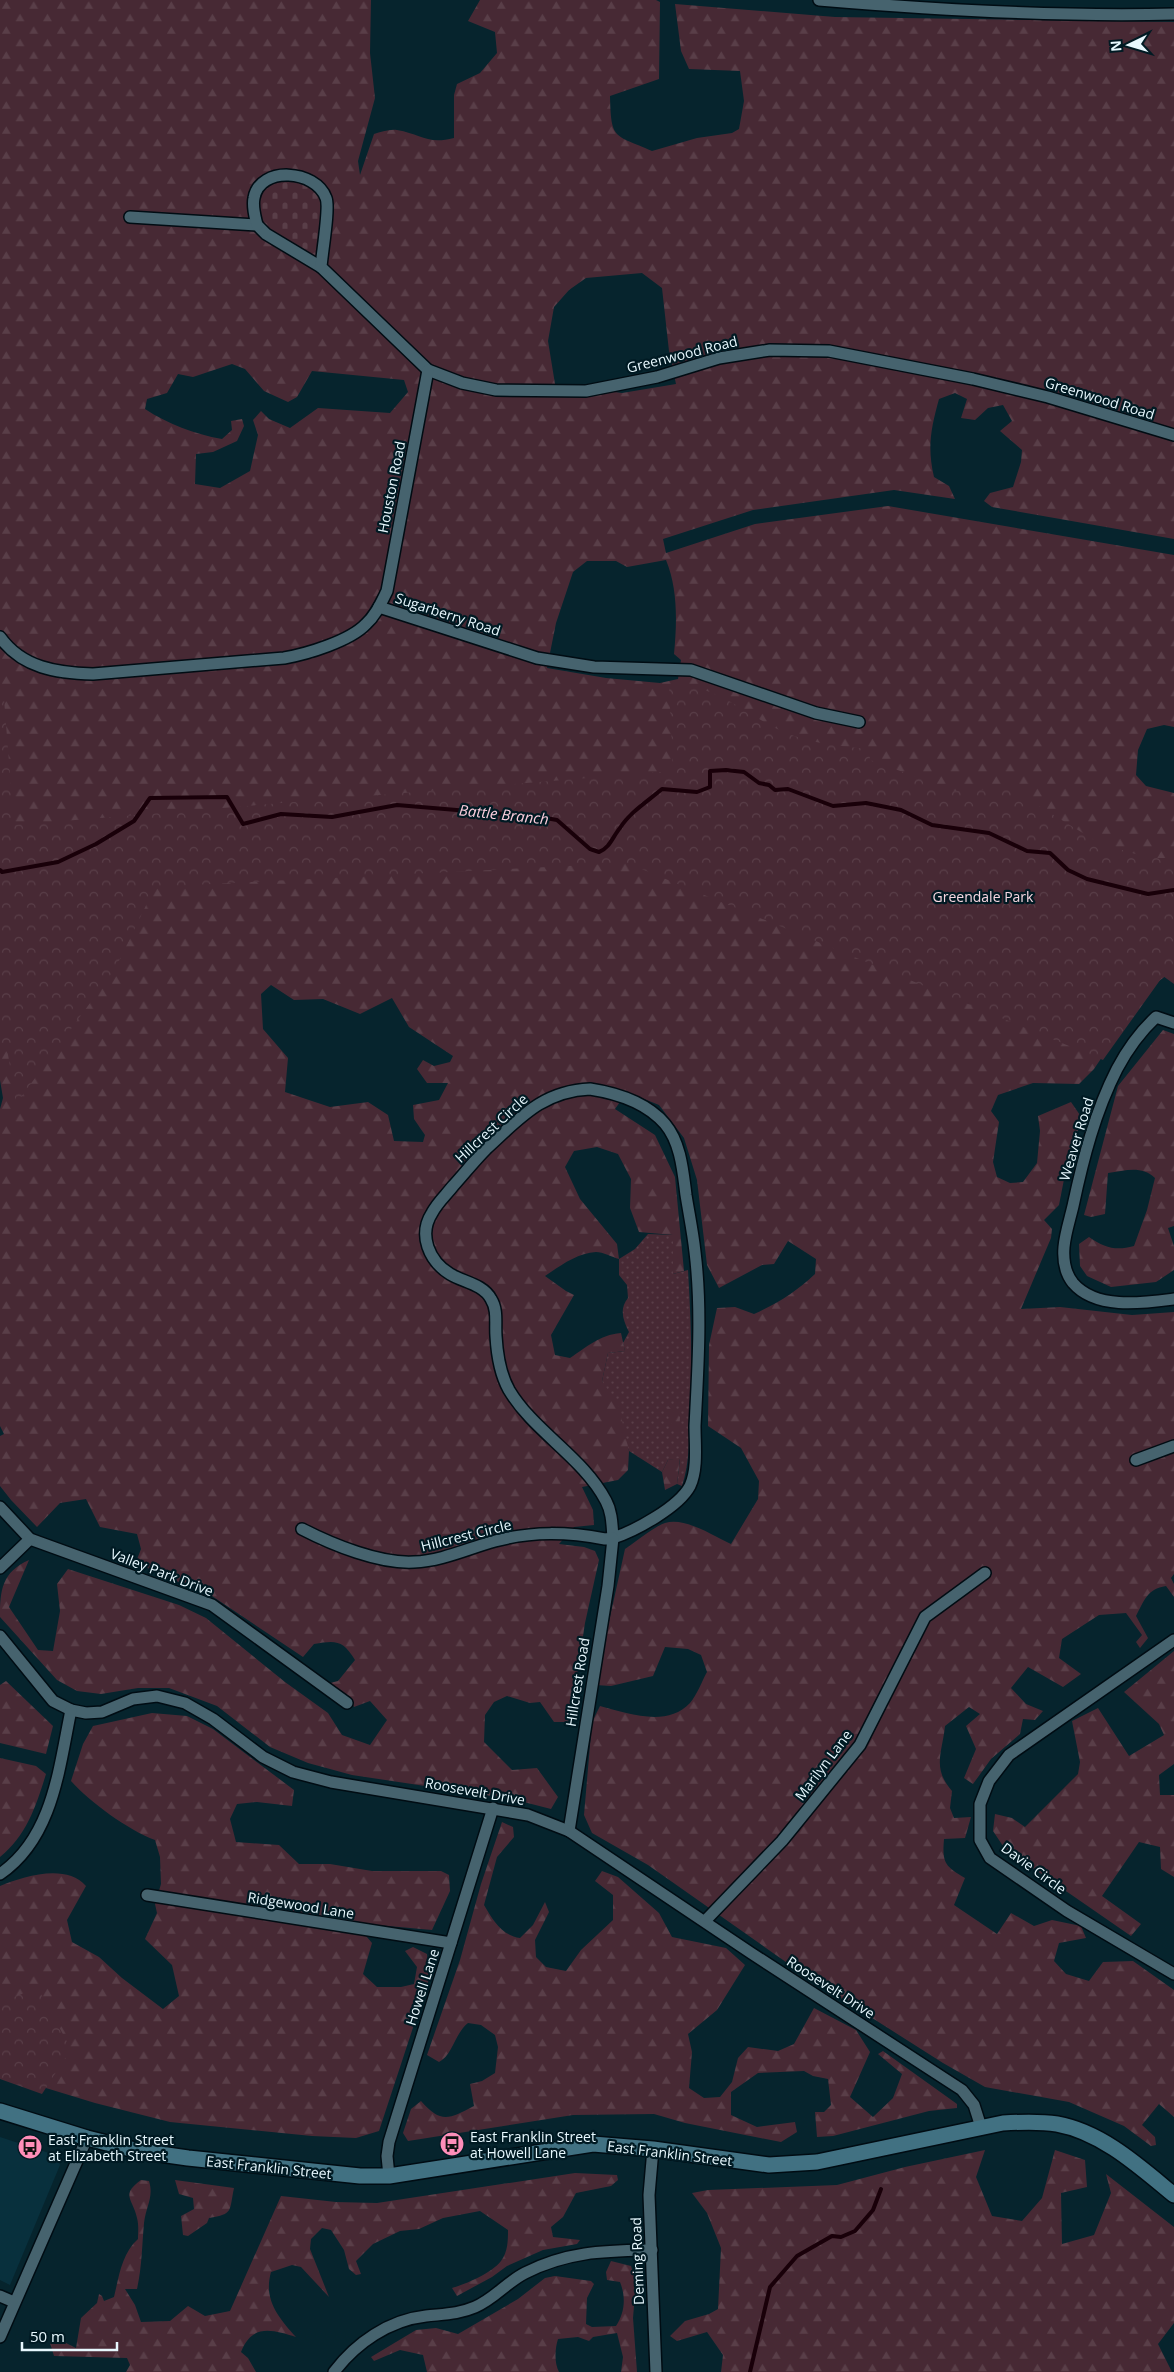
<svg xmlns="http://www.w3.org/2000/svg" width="1174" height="2372" font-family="'Open Sans',sans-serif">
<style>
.built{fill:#08303d}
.grass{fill:url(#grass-dots)}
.forest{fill:url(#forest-firs);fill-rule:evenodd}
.cemetery{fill:url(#cemetery-stones)}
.park{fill:url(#park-crowns)}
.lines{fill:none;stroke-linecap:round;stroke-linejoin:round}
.stream{stroke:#190009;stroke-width:4}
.street-casing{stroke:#000c13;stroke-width:14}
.secondary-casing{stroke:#000c13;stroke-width:18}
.street{stroke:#46636e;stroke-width:11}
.secondary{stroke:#417182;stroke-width:15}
.labels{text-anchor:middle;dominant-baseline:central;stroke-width:4.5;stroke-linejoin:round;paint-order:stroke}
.street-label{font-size:14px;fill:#e7f8fe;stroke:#001a23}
.park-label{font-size:14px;fill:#f6d7e1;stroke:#001a23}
.poi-label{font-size:14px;fill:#e7f8fe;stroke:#001a23;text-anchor:start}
.water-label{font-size:15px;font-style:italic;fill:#fdcfde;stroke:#001a23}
</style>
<defs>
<pattern id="grass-dots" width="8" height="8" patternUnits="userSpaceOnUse" patternTransform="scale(1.25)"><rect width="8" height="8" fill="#472934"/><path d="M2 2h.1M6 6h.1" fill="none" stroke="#593e48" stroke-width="1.8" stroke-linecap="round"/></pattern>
<pattern id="forest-firs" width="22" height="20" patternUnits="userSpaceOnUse" patternTransform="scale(1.25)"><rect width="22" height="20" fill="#472934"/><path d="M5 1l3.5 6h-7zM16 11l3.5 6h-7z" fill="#593e48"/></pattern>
<pattern id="cemetery-stones" width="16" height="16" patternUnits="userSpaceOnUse" patternTransform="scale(1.25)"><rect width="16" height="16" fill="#472934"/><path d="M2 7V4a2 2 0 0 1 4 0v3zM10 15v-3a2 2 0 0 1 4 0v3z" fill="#593e48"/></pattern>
<pattern id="park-crowns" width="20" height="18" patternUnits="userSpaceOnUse" patternTransform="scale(1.25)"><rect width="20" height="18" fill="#472934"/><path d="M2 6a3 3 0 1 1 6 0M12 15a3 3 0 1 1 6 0" fill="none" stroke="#593e48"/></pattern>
</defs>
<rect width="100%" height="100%" fill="#06242d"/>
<!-- built -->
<polygon class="built" points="0,2137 58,2156 60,2165 10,2285 0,2280"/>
<!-- grass -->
<path class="grass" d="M648 1234 673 1235V1274L688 1270C691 1321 693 1371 690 1421 689 1443 689 1465 682 1486L677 1484 680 1459 668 1460 662 1472 629 1451 602 1381 608 1353 625 1351 623 1343 629 1332C623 1320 619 1309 628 1298L627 1285 619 1275V1259L635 1249Z"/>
<!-- forest -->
<g class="forest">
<path d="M0 0H371L370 53 375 98 358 161 360 175 374 134C381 132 389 129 397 130 421 134 427 145 454 138V95L457 84 480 73 497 53 495 32 468 21 480 0H656L660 2 659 79 610 96C611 141 614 134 652 151L697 138 732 133 739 129 744 101 740 71 689 69 681 51 675 4 835 17 1174 22V539L992 507 984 501 990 493 1013 487 1021 462 1022 450 1000 431 1012 421 1003 405 988 408 975 420 961 418 967 399 955 393 939 399C931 428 927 447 934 477L949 486 955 499 894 490 753 510 663 539 666 553 755 524 888 506 1174 555V727L1164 725 1147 729 1138 750 1136 775 1146 786 1174 793V970L1148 989 1094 1069 1079 1084 1033 1083 998 1095 991 1111 999 1122 993 1162 997 1177 1010 1183 1023 1182 1037 1163 1040 1131 1038 1116 1071 1102 1082 1118 1067 1164 1059 1205 1044 1220 1052 1229 1051 1238 1021 1309 1060 1307 1132 1315 1174 1312V1574L1171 1578 1174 1584V1597L1166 1586C1147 1589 1144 1601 1136 1616L1148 1638 1140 1648 1136 1642 1142 1635 1126 1613 1099 1615 1062 1639 1059 1658 1081 1674 1063 1687 1028 1667 1011 1688 1026 1704 1043 1711 1035 1720 1023 1719 1020 1734 991 1759 973 1784 964 1778 976 1749 966 1726 980 1714 969 1707 945 1726C942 1754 932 1768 952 1791L950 1808 954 1818 971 1817 965 1838 944 1839C942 1863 945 1866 965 1878L954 1905 997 1934 1011 1913 1034 1926 1052 1920 1081 1926 1086 1938 1059 1943 1054 1961 1066 1974 1089 1981 1103 1962 1133 1961 1174 1990V2117L1159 2104 1142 2125 1155 2137 1156 2145 1151 2146 1124 2126 1069 2102 985 2087 943 2063 803 1974 648 1865 592 1833 584 1815 592 1722 600 1706C627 1713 667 1728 690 1703 697 1695 702 1681 707 1672L701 1655 688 1649 665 1647 653 1676 611 1686 595 1685 625 1549C636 1542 653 1527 665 1523 686 1517 713 1536 731 1544L758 1499 759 1481 741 1448 708 1426 709 1345 717 1308 735 1307 754 1314C778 1303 796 1292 815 1274L816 1259 788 1241 774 1264 762 1265 719 1288 707 1265 697 1180 684 1138 659 1105 627 1092 615 1109 655 1135 675 1177 684 1271 673 1274V1235L639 1232 630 1208 631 1179 618 1154 597 1147 574 1151 565 1167 580 1199 617 1244 619 1259C612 1257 603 1252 596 1252 577 1253 560 1266 545 1276L566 1291 574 1295 551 1335 555 1355 570 1358C587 1347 599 1335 621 1333L625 1351 608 1353 602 1381 619 1407 629 1451 628 1470 618 1480 582 1487 593 1510 594 1525 574 1527 559 1544 584 1547 595 1551 599 1560 585 1623 570 1722H554L540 1702 530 1703 507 1696 494 1702 485 1715 484 1742 512 1770 537 1768 558 1797 551 1809 512 1799 352 1775 308 1763 270 1747 217 1706 169 1688H138L101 1694 77 1691 57 1680 0 1617C0 1590 2 1572 29 1560L9 1607 38 1650 53 1651 60 1611 57 1584 68 1569 179 1605 206 1618 285 1682 328 1713 342 1735 370 1745 387 1720 370 1701 354 1707 350 1697 330 1683 338 1681 355 1660C343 1640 336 1640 314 1644L303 1657 209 1594 161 1575 136 1562 141 1549 137 1534 100 1527 86 1499 60 1503 37 1527 11 1500 0 1486V1436L4 1434 0 1426V1109L3 1098 0 1080ZM642 273 662 288 669 351 676 384 622 393 555 384 548 341 554 307 569 290 586 278ZM232 364 245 369 264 391 288 402 297 397 312 371 404 380 408 392 390 413 318 408 290 428 269 419 261 411 253 420 258 435 250 471 220 488 195 484 196 454 213 452 237 441 244 426 242 419 231 421 232 430 222 439C194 434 168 424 145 409L147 399 167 393 178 374 193 377ZM666 560C678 589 677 623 674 654L681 660 678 679 660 683 606 678 547 668 556 623 573 572 587 561H616L627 567ZM271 985 294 1000 323 999 360 1014 392 998 409 1027 453 1056 450 1062 434 1066 423 1060 417 1069 427 1083H448L439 1100 413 1105 414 1119 425 1135 423 1142 394 1141 388 1115 368 1102 330 1107 285 1092 288 1058 263 1029 261 994Z"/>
<path d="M1163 1030 1174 1034V1226L1168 1228 1174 1246V1270L1156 1282 1111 1287 1087 1276 1080 1266 1079 1244 1089 1237C1105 1248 1116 1251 1134 1246L1147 1210 1155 1178C1141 1165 1125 1171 1108 1173L1105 1214 1091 1217 1084 1215 1118 1086Z"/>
<polygon points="668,1406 680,1417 679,1433 672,1425 666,1411"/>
<polygon points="680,1458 677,1484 665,1490 662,1472 668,1460"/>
<polygon points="1174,1651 1174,1764 1159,1775 1160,1795 1174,1795 1174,1877 1161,1869 1160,1847 1139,1842 1102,1896 1141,1924 1131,1936 1005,1849 993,1831 995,1814 1012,1818 1025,1827 1078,1774 1080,1762 1072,1721 1098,1708 1129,1756 1164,1735 1159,1724 1124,1692"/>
<polygon points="6,1681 53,1726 46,1754 0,1743 0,1685"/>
<path d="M152 1713 187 1716 213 1729 294 1790 292 1806 257 1802 237 1804 230 1819 236 1842 279 1845 299 1864H330L372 1871H441L449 1875 450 1891 432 1930 355 1923 372 1943 363 1974 377 1987H401L414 1984 417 1967 405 1951 413 1947 427 1954 429 1979 379 2131 356 2138 312 2136 170 2122 95 2103 0 2074V1886C24 1876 66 1863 86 1886L67 1920 72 1942 99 1957 122 1978 163 2009 179 1996 172 1965 145 1939 157 1913 155 1904 161 1884 160 1857 155 1840C128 1830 90 1802 71 1781L83 1744 93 1726Z"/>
<path d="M0 1758 36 1766 46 1774C36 1806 27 1835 0 1857Z"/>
<path d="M502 1822 513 1827 514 1837 497 1857 484 1905C493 1920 501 1935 520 1938L533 1925 545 1902 549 1912 535 1940 536 1957 546 1967 566 1971 581 1950 613 1920V1895L595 1881 602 1871 618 1877 659 1913 672 1937 726 1948 745 1965 717 2010 688 2034 692 2052 689 2088 704 2098 720 2097 732 2082 738 2058 748 2047 778 2051 794 2044 814 2008 856 2030 870 2052 850 2097 873 2117 893 2098 902 2074 878 2054 883 2051 957 2104V2108L929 2111 833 2136 817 2137 815 2112H824L831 2105 828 2079 813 2076 804 2071 758 2073 731 2092V2115L757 2127 795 2122 797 2132 781 2142 685 2123 654 2114 573 2115 408 2141 403 2133 411 2109 421 2101C441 2124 449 2119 474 2106L470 2084 482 2081 495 2073 498 2047 495 2035 481 2025 468 2023C455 2033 452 2056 439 2062L427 2055 460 1960 481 1884Z"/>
<polygon points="985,2150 976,2177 992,2216 1022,2221 1042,2198 1055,2150 1085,2160 1087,2187 1061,2193 1062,2244 1094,2235 1111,2193 1106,2174 1174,2227 1174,2323 1158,2344 1172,2372 721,2372 723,2355 707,2332 677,2341 670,2336 685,2321 709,2314 718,2309 721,2248 707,2213 692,2193 708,2190 837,2185 905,2167"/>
<path d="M575 2173 617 2175 618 2180 611 2186 576 2193 563 2217 551 2227 553 2237 580 2240 577 2244 543 2250 507 2266 492 2277 457 2296 452 2288C466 2284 492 2273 501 2261 508 2252 508 2240 508 2230L480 2211 443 2218 419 2229 400 2231 373 2244 356 2261 361 2274 356 2275 349 2269 344 2250 331 2230 322 2228 311 2239 310 2249 329 2297 301 2267 292 2265 271 2272C263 2300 279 2318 296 2337 273 2330 252 2323 241 2352L248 2358 256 2372H126L130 2365 127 2358 54 2356 50 2343 56 2338 76 2348 81 2318 97 2303 99 2294 102 2296 104 2301 114 2297C119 2276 122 2253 138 2239 138 2233 139 2225 137 2218 133 2199 120 2195 141 2180L149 2181C154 2197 146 2206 144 2223 142 2245 142 2267 137 2289H125L135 2305 141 2322 170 2321 188 2306 205 2316 230 2311 281 2196 336 2202 377 2203Z"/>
<path d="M175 2180 234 2188C229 2211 234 2214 209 2218L207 2223 188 2236 183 2235 181 2216 194 2209 193 2198 179 2194Z"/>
<path d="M611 2261 631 2266 636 2282 633 2318 637 2372H621L623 2357 617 2333 593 2337 589 2341 578 2337 558 2339C555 2348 554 2363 559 2372H427L423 2355 400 2350 374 2361 371 2357 416 2330 436 2328 458 2334 518 2299 545 2278 555 2276 591 2281 594 2284 587 2298 586 2324 592 2327 616 2326C625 2312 626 2297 620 2282L607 2280 606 2272Z"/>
</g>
<!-- cemetery -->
<polygon class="cemetery" points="297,175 327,200 321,267 257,225 259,186"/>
<!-- park -->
<g class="park">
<path d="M669 684C683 686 697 687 710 692 736 702 758 721 784 732 811 744 840 746 869 749L870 760 955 791 1010 788 1120 856 1122 850 1149 858H1174V984L1163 976 1103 1060 627 863 155 887 115 969 16 1104 7 1048 0 1043V693L4 699 14 825 673 771Z"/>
<polygon points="38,1988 71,2049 42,2094 0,2079 0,2002"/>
</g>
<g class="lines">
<!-- stream -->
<g class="stream">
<path d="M0 870 2 872 58 862 96 844 134 821 150 798 227 797 243 824 281 814 332 817 397 805 540 817 557 820 590 849 599 852C610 848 613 836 620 828 630 812 648 801 662 789L697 792 710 787V771L726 770 744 772 759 783 769 785 775 790 788 789 833 806 866 803 901 810 932 825 989 833 1027 851 1050 853 1068 870 1087 879 1148 894 1174 890"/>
<polyline points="750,2372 770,2287 797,2256 832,2236 841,2237 855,2231 873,2210 881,2189"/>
</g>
<defs>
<g id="street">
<path d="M819 0C937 10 1055 17 1174 14"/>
<polyline points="130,217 257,225 266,234 321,267"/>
<path d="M257 225C255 216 252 207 254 198 260 165 316 170 326 198 330 207 322 253 321 267L428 370 462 383 496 390 586 391 657 377 719 358 770 350 829 351 973 379 1048 397 1174 435"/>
<polyline points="379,607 537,658 594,667 691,670 816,713 859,722"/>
<path d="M0 637C22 668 57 673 93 674L284 658C307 654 350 641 366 624 376 615 381 603 387 591L428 370"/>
<path d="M1174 1023 1156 1017C1140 1032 1127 1050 1117 1069 1095 1112 1083 1159 1073 1206 1070 1219 1065 1234 1064 1247 1063 1259 1065 1273 1073 1283 1096 1310 1143 1303 1174 1299"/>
<path d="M590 1089C616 1093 647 1103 665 1124 681 1143 683 1172 686 1195 689 1214 693 1233 695 1252 702 1309 698 1368 695 1426 695 1444 698 1469 690 1486 679 1507 635 1531 613 1538 612 1525 612 1512 606 1501 583 1457 534 1432 509 1390 500 1374 497 1354 496 1336 495 1323 498 1310 491 1299 483 1284 463 1282 450 1274 429 1261 418 1235 432 1213 437 1203 446 1195 453 1186 464 1174 474 1161 486 1149 519 1119 542 1091 590 1089Z"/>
<polyline points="1136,1460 1174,1446"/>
<polyline points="0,1507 30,1539 212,1605 347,1703"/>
<path d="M302 1529C333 1545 380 1564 414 1562 442 1561 469 1548 495 1541 533 1531 567 1532 605 1539L613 1538 608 1586 569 1831"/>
<polyline points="0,1568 30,1539"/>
<polyline points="0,1636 53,1701 71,1710 86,1713 102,1712 133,1699 157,1696 185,1703 213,1719 263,1757 293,1772 331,1782 528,1815 569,1831 751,1953 962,2090 974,2105 981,2127"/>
<polyline points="1174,1640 1009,1755 989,1781 980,1804 980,1840 990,1858 1067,1911 1174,1974"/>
<path d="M0 1874C53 1838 59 1768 71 1710"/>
<polyline points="147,1895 451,1943"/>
<polyline points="705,1921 782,1841 860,1745 925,1617 985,1573"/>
<polyline points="653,2149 649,2195 656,2372"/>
<polyline points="389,2176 387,2156 389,2142 493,1808"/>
<polyline points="0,2296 14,2302"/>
<polyline points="0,2337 87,2138"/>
<path d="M334 2372C356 2343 389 2320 426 2316 443 2314 459 2314 475 2307 494 2299 507 2282 525 2273 568 2251 605 2251 652 2250"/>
</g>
<path id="secondary" d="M0 2111 87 2138 139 2151 188 2158 360 2176H389L593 2144 653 2149 769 2165 817 2162 1003 2123C1020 2122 1039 2121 1057 2124 1102 2132 1140 2167 1174 2195"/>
</defs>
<!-- street casing -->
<use href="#street" class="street-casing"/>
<!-- secondary casing -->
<use href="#secondary" class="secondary-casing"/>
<!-- street -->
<use href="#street" class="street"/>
<!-- secondary -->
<use href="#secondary" class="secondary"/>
</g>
<!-- icons -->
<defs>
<symbol id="bus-disc" viewBox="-11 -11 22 22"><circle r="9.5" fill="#ff8eb9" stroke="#001a23"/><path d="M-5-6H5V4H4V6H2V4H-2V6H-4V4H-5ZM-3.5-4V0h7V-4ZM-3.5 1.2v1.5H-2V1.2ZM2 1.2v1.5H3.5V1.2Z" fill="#111"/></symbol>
</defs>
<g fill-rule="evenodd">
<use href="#bus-disc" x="438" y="2130" width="28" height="28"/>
<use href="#bus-disc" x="16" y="2133" width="28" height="28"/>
</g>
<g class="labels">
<!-- street labels -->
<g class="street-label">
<text transform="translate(682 354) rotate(-14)">Greenwood Road</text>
<text transform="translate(1100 398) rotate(17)">Greenwood Road</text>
<text transform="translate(391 487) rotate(-79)">Houston Road</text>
<text transform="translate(448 614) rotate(18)">Sugarberry Road</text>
<text transform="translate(491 1128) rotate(-43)">Hillcrest Circle</text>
<text transform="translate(1076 1139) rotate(-73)">Weaver Road</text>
<text transform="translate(466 1535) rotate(-14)">Hillcrest Circle</text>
<text transform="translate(162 1572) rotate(21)">Valley Park Drive</text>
<text transform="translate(577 1682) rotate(-81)">Hillcrest Road</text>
<text transform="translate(823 1765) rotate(-53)">Marilyn Lane</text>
<text transform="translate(475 1791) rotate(10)">Roosevelt Drive</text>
<text transform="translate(1034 1868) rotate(36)">Davie Circle</text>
<text transform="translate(301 1905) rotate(9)">Ridgewood Lane</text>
<text transform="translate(422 1987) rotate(-72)">Howell Lane</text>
<text transform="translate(831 1987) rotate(33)">Roosevelt Drive</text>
<text transform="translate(670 2153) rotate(7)">East Franklin Street</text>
<text transform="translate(269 2167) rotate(6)">East Franklin Street</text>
<text transform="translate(637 2261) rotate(-92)">Deming Road</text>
</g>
<!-- park labels -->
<g class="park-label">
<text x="983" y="896">Greendale Park</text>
</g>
<!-- poi labels -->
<g class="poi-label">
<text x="470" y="2136">East Franklin Street<tspan x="470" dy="16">at Howell Lane</tspan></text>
<text x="48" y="2139">East Franklin Street<tspan x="48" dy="16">at Elizabeth Street</tspan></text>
</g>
<!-- water labels -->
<g class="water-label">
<text transform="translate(504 814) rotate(6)">Battle Branch</text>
</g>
</g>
<!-- north arrow -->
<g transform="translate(1129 45) rotate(265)" stroke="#001a23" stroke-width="4" paint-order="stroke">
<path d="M0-4L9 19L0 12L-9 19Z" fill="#e7f8fe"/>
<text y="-8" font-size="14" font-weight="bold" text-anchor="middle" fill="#e7f8fe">N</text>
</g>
<!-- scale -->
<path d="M22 2342v8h95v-8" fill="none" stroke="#e7f8fe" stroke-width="2.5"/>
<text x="30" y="2342" font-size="15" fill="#e7f8fe" stroke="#001a23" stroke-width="4" paint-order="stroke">50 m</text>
</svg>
